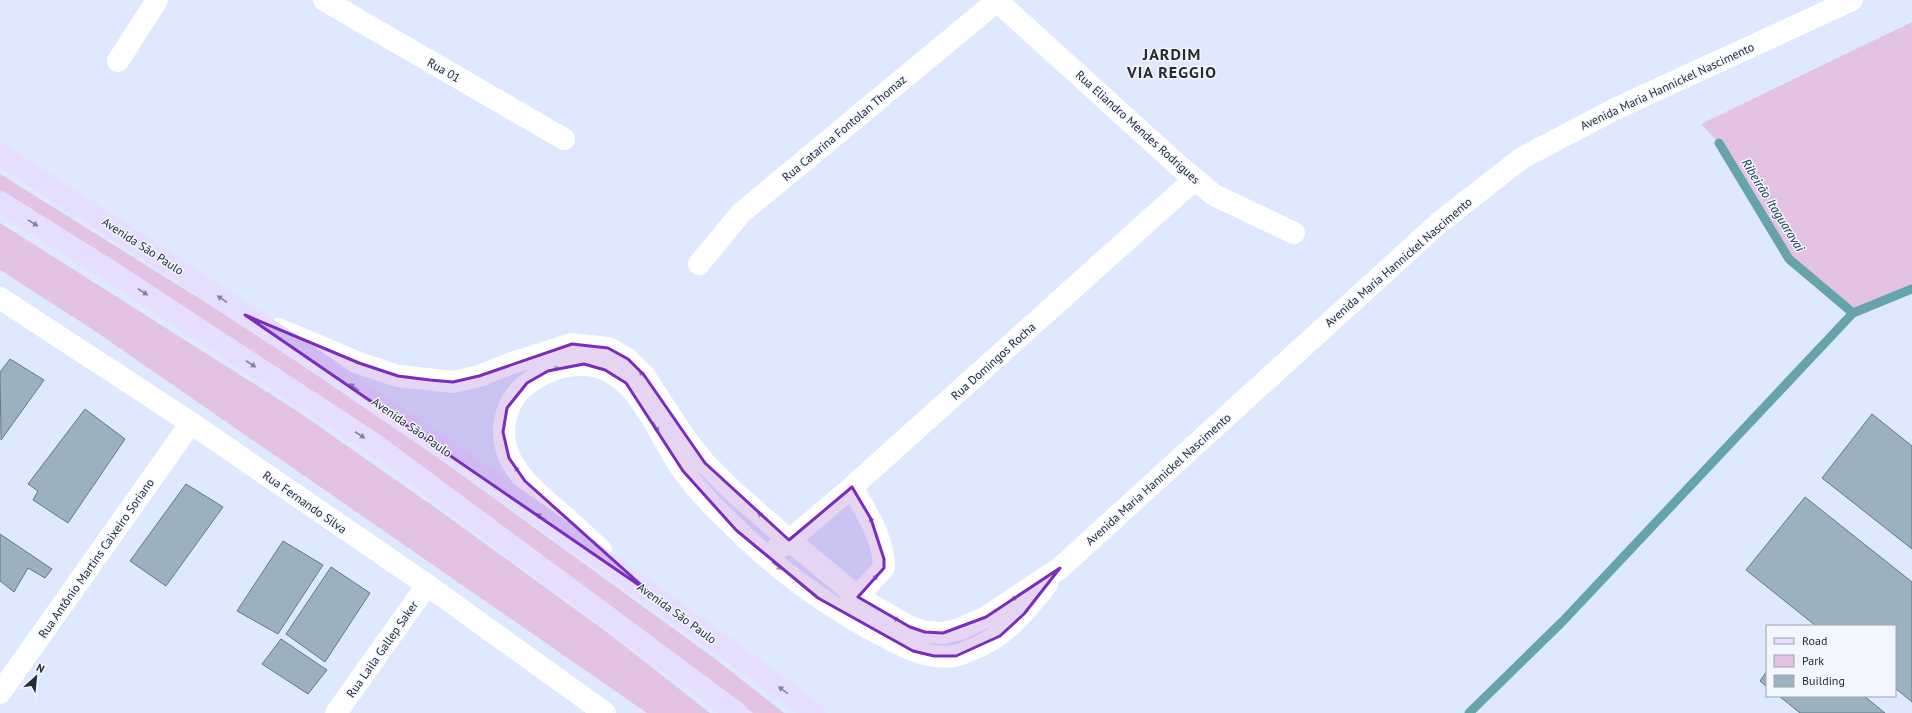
<svg xmlns="http://www.w3.org/2000/svg" width="1912" height="713" font-family="'PT Sans',sans-serif">
<style>
.green{fill:#e3c2e4}
.lines{fill:none;stroke-linecap:round;stroke-linejoin:round}
.stream{stroke:#65a3ad;stroke-width:9}
.building{fill:#9bb1bf;stroke:#647986}
.street{stroke:#fff;stroke-width:22}
.primary{stroke:#e6defe;stroke-width:22}
.oneway{fill:#868498}
.oneway2{fill:#9d9fa3}
.marked{fill:#7b2cbf;fill-opacity:0.2;stroke:#7b2cbf;stroke-width:3;stroke-linejoin:round}
.labels{text-anchor:middle;dominant-baseline:central;stroke-width:3;stroke-linejoin:round;paint-order:stroke}
.street-label{font-size:12px;fill:#262a32;stroke:#f2f6ff}
.water-label{font-size:13px;font-style:italic;fill:#174045;stroke:#f2f6ff}
.district-label{font-size:16px;font-weight:bold;letter-spacing:1px;fill:#262a32;stroke:#f2f6ff}
</style>
<rect width="100%" height="100%" fill="#dee9ff"/>
<!-- green -->
<g class="green">
<polygon points="1912,22 1912,289 1853,313 1789,259 1719,143 1701,124"/>
<polygon points="0,174 213,307 389,422 714,658 784,713 753,713 436,479 0,192"/>
<polygon points="0,223 297,411 443,513 612,636 710,713 647,713 92,329 0,270"/>
</g>
<g class="lines">
<!-- stream -->
<g class="stream">
<polyline points="1719,143 1789,259 1853,313 1912,289"/>
<polyline points="1469,713 1563,621 1853,313"/>
</g>
</g>
<!-- building -->
<g class="building">
<polygon points="10,359 44,380 1,440 0,372"/>
<polygon points="85,409 125,439 68,523 33,500 38,491 28,484"/>
<polygon points="1872,414 1912,446 1912,549 1822,478"/>
<polygon points="186,484 223,507 166,586 130,561"/>
<polygon points="1805,497 1912,582 1912,702 1895,688 1895,626 1816,626 1746,570"/>
<polygon points="0,534 52,569 45,578 28,568 14,592 0,581"/>
<polygon points="283,541 323,565 278,634 237,611"/>
<polygon points="331,567 370,593 325,662 286,634"/>
<polygon points="281,639 327,670 308,694 262,664"/>
<polygon points="1767,671 1767,687 1760,681"/>
<polygon points="1779,696 1864,696 1885,713 1800,713"/>
</g>
<g class="lines">
<!-- street -->
<g class="street">
<polyline points="324,0 564,139"/>
<polyline points="996,0 1179,166 1214,195 1294,233"/>
<polyline points="118,61 157,0"/>
<polyline points="699,264 741,213 997,1"/>
<polyline points="0,298 191,423 427,585 605,713"/>
<polyline points="278,329 359,363 398,376 453,382 479,376 512,363 572,344 608,348 628,359 644,375 683,435 705,463 732,490 789,540 858,597 910,627 925,632 943,633 960,629 986,617 1060,568 1440,222 1522,158 1615,109 1852,0"/>
<polyline points="778,547 783,546 852,487 1195,179"/>
<path d="M601 550C587 537 573 524 558 511 532 488 497 461 505 421 509 400 519 388 538 377 558 365 584 360 606 370 643 387 660 438 683 471 695 487 709 503 724 517 769 563 819 602 876 632 901 645 925 660 954 656 960 655 966 652 971 650 1005 637 1025 612 1047 584"/>
<path d="M848 606 884 568C884 538 866 512 852 487"/>
<polyline points="0,693 191,423"/>
<polyline points="336,713 427,585"/>
</g>
<!-- primary -->
<g class="primary">
<path d="M0 154C112 228 226 299 336 375 498 485 657 597 815 713"/>
<polyline points="0,202 110,271 374,444 737,713"/>
</g>
</g>
<!-- one-way arrows -->
<defs><path id="oneway-solid" d="M-6-.8H1V-3.2L6.5 0L1 3.2V.8H-6Z"/></defs>
<g class="oneway">
<use href="#oneway-solid" transform="translate(33 223) rotate(32)"/>
<use href="#oneway-solid" transform="translate(143 292) rotate(33)"/>
<use href="#oneway-solid" transform="translate(222 299) rotate(-146)"/>
<use href="#oneway-solid" transform="translate(251 364) rotate(33)"/>
<use href="#oneway-solid" transform="translate(354 387) rotate(-145)"/>
<use href="#oneway-solid" transform="translate(360 435) rotate(33)"/>
<use href="#oneway-solid" transform="translate(541 517) rotate(-145)"/>
<use href="#oneway-solid" transform="translate(783 690) rotate(-144)"/>
</g>
<g class="oneway2">
<use href="#oneway-solid" transform="translate(554 369) rotate(-14)"/>
<use href="#oneway-solid" transform="translate(643 375) rotate(-130)"/>
<use href="#oneway-solid" transform="translate(656 427) rotate(59)"/>
<use href="#oneway-solid" transform="translate(518 471) rotate(-124)"/>
<use href="#oneway-solid" transform="translate(762 516) rotate(-139)"/>
<use href="#oneway-solid" transform="translate(872 522) rotate(-114)"/>
<use href="#oneway-solid" transform="translate(777 566) rotate(37)"/>
<use href="#oneway-solid" transform="translate(874 579) rotate(-47)"/>
<use href="#oneway-solid" transform="translate(1016 597) rotate(146)"/>
<use href="#oneway-solid" transform="translate(898 620) rotate(-151)"/>
</g>
<!-- marked area -->
<path class="marked" d="M245 315 359 363 398 376 430 380 453 382 479 376 572 344 608 348 628 359 644 375 705 463 789 540 852 487 871 519 884 559V568L858 597 910 627 925 632 943 633 986 617 1060 568 1024 614 1000 636 956 656H934L913 651 818 598 736 530 683 471 626 383 605 370 584 364 548 371 527 383 507 408 503 432 509 458 525 481 649 592Z"/>
<g class="labels">
<!-- street labels -->
<g class="street-label">
<text transform="translate(444 70) rotate(30)">Rua 01</text>
<text transform="translate(1667 86) rotate(-25)">Avenida Maria Hannickel Nascimento</text>
<text transform="translate(1138 127) rotate(42)">Rua Eliandro Mendes Rodrigues</text>
<text transform="translate(844 128) rotate(-40)">Rua Catarina Fontolan Thomaz</text>
<text transform="translate(143 246) rotate(33)">Avenida São Paulo</text>
<text transform="translate(1398 262) rotate(-41)">Avenida Maria Hannickel Nascimento</text>
<text transform="translate(993 361) rotate(-42)">Rua Domingos Rocha</text>
<text transform="translate(412 427) rotate(35)">Avenida São Paulo</text>
<text transform="translate(1158 479) rotate(-42)">Avenida Maria Hannickel Nascimento</text>
<text transform="translate(305 502) rotate(35)">Rua Fernando Silva</text>
<text transform="translate(96 558) rotate(-55)">Rua Antônio Martins Caixeiro Soriano</text>
<text transform="translate(677 613) rotate(36)">Avenida São Paulo</text>
<text transform="translate(382 649) rotate(-55)">Rua Laila Gallep Saker</text>
</g>
<!-- water labels -->
<g class="water-label">
<text transform="translate(1773 205) rotate(58)">Ribeirão Itaguaravai</text>
</g>
<!-- district labels -->
<g class="district-label">
<text x="1172" y="54">JARDIM<tspan x="1172" dy="18">VIA REGGIO</tspan></text>
</g>
</g>
<!-- legend -->
<rect x="1766" y="625" width="130" height="72" fill="#f2f6ff" stroke="#a0a4ad"/>
<rect x="1774" y="638" width="20" height="6" fill="#e6defe" stroke="#a0a4ad"/>
<text x="1802" y="645" font-size="12" fill="#262a32">Road</text>
<rect x="1774" y="655" width="20" height="12" fill="#e3c2e4" stroke="#a0a4ad"/>
<text x="1802" y="665" font-size="12" fill="#262a32">Park</text>
<rect x="1774" y="675" width="20" height="12" fill="#9bb1bf" stroke="#a0a4ad"/>
<text x="1802" y="685" font-size="12" fill="#262a32">Building</text>
<!-- north arrow -->
<g transform="translate(36 677) rotate(27)" stroke="#f2f6ff" stroke-width="3" paint-order="stroke">
<path d="M0-3L7 15L0 10L-7 15Z" fill="#262a32"/>
<text y="-6" font-size="11" font-weight="bold" text-anchor="middle" fill="#262a32">N</text>
</g>
</svg>
